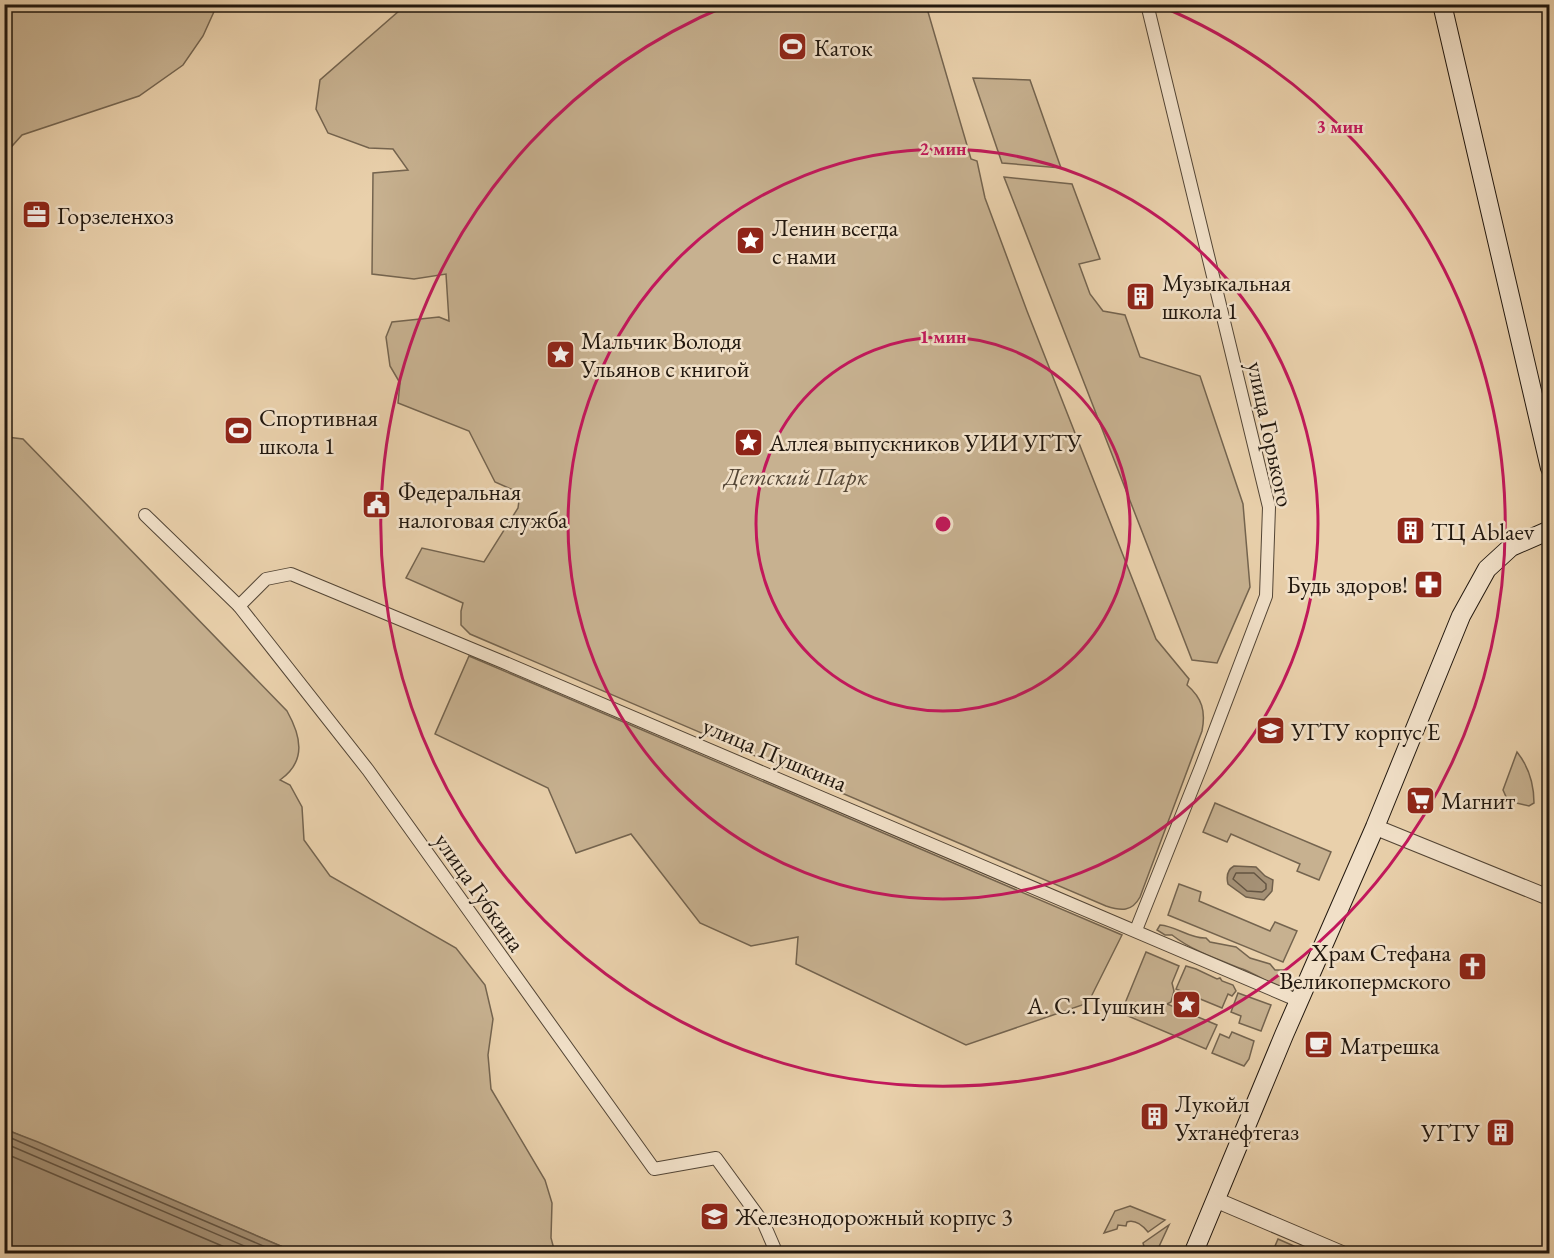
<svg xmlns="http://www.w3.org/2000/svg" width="1554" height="1258" font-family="'EB Garamond',serif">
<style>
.green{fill:#c7b190;stroke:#74644f;stroke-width:1.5}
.water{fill:#a59176;stroke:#70604c;stroke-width:1.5}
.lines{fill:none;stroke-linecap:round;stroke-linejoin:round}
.shore{stroke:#635442;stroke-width:1.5}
.minor-casing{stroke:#534535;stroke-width:14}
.tertiary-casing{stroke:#534535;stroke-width:17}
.secondary-casing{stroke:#21170e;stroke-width:20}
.minor{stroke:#f1e0c8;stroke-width:12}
.tertiary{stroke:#f1e0c8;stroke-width:15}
.secondary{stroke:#f1e0c8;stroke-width:18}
.ring{fill:none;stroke:#c2185b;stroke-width:3}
.labels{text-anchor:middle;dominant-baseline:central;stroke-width:5;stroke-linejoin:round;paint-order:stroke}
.poi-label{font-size:24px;fill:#21170e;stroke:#f1e0c8;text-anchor:start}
.street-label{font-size:24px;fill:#21170e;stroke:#f1e0c8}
.park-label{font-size:24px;font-style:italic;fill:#534535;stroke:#f1e0c8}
.centre{fill:#c2185b;stroke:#f1e0c8;stroke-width:3}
.ring-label{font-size:18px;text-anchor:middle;font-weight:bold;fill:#c2185b;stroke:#f1e0c8;stroke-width:5;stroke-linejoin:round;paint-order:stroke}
</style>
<rect width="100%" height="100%" fill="#e9d0ab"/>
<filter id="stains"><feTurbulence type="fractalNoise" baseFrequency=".00333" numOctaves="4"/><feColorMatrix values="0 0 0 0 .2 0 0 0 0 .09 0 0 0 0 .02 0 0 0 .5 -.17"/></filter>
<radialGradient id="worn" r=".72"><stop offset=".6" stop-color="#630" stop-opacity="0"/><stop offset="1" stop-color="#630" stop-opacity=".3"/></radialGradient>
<!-- green -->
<g class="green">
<path d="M407 4 926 5 971 159 977 161 985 198 1027 311 1156 639 1189 679 1187 685C1202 698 1206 711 1202 731L1140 897C1132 912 1121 911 1106 906L470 634 461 625V611L463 603 406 578 422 548 484 562 518 508 520 493 495 482 469 431 398 403 400 383 390 366 386 337 392 322 439 317 449 321 446 274 414 279 372 274 373 173 408 170 393 149 369 148 328 133 316 109 320 80Z"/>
<polygon points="4,5 5,4 217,5 203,36 183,65 139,96 22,135 5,154"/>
<polygon points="973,78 1030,80 1061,168 1002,163"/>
<polygon points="1004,177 1072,184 1100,259 1079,264 1090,294 1103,311 1125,315 1140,357 1200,376 1243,504 1250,587 1217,663 1192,660"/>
<path d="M4 431 7 437 23 439 287 711C301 736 307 761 280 780L290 785 302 807 304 840 330 876 456 948 485 985 493 1019 488 1055 491 1089 545 1180 552 1203 551 1238 555 1253H297L5 1129Z"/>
<polygon points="469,656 1122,935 1088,1003 966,1045 796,964 798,937 751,946 700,923 631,834 576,853 548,788 435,734"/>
<path d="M1517 752C1529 767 1534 784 1534 803L1529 806 1508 801 1503 790Z"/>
<polygon points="1215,803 1331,852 1319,880 1297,871 1300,864 1231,834 1227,842 1203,832"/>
<polygon points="1179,884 1201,892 1199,901 1270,931 1275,922 1297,931 1283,962 1168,915"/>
<path d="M1160 925C1176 926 1190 939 1206 938L1210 942 1236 947 1250 958 1270 964 1275 970H1284L1287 973 1284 985 1279 987C1267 982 1257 975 1245 970 1220 960 1194 952 1172 935H1165L1157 930Z"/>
<polygon points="1146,952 1179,966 1172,983 1174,991 1171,1002 1167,1004 1217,1025 1206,1049 1121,1013"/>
<polygon points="1186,966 1196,969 1217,979 1220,978 1222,981 1233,985 1236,991 1232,996 1228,994 1222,1008 1176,989"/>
<polygon points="1238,993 1271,1005 1261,1031 1239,1023 1241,1016 1231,1012"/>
<polygon points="1232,1032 1254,1041 1249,1059 1244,1066 1212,1053 1220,1034 1229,1038"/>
<path d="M1130 1206 1165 1220 1148 1232C1143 1226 1136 1219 1127 1222L1126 1226 1118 1225 1117 1229 1104 1233 1115 1211Z"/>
<polygon points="1169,1225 1156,1253 1146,1253 1143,1243"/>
<polygon points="1278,1239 1303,1250 1302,1253 1272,1253"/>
</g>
<!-- water -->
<g class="water">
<path d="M1234 866 1256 867 1265 876 1273 880 1272 891 1264 900 1246 897 1228 884C1226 876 1227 870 1234 866Z"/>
<polygon points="4,1129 38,1142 297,1253 5,1253"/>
</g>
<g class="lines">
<!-- shore -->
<g class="shore">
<polygon points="1254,873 1266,884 1266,889 1262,892 1247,891 1233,879 1236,873"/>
<polyline points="4,1135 282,1254"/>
<polyline points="4,1143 263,1254"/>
<polyline points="4,1153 241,1254"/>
</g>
<defs>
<g id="minor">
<polyline points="145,515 239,606 368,770 654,1169 716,1158 764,1224 777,1254"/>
<polyline points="239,606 266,579 291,574 503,662 1299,1001"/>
<polyline points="1136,930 1201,767 1266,596 1269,507 1147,4"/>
</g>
<g id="tertiary">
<polyline points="1375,827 1550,898"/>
<polyline points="1216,1200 1343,1254"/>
</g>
<g id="secondary">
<polyline points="1442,4 1550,468"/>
<polyline points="1193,1254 1284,1035 1375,827 1461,616 1487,569 1511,547 1550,530"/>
</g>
</defs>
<!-- minor casing -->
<use href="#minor" class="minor-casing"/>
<!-- tertiary casing -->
<use href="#tertiary" class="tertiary-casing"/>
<!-- secondary casing -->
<use href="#secondary" class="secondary-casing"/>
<!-- minor -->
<use href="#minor" class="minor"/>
<!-- tertiary -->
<use href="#tertiary" class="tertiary"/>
<!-- secondary -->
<use href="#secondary" class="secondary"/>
</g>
<!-- distance rings -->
<g class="ring">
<circle cx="943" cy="524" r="187"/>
<circle cx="943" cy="524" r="375"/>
<path d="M1158 5A562 562 0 1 1 728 5"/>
</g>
<!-- icons -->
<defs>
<symbol id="stadium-square" viewBox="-11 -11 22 22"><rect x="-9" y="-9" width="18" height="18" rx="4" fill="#8f2418" stroke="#f1e0c8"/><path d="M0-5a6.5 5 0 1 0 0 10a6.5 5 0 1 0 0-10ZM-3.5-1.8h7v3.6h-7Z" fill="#fff"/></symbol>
<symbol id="office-square" viewBox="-11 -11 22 22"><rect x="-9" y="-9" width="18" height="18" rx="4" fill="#8f2418" stroke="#f1e0c8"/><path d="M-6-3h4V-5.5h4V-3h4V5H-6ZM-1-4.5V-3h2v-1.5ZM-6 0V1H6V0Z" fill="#fff"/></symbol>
<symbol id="sight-square" viewBox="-11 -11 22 22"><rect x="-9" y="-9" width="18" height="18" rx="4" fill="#8f2418" stroke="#f1e0c8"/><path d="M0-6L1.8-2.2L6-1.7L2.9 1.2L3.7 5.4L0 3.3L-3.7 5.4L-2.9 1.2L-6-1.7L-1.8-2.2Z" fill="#fff"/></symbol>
<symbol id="building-square" viewBox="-11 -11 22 22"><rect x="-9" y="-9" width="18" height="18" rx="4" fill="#8f2418" stroke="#f1e0c8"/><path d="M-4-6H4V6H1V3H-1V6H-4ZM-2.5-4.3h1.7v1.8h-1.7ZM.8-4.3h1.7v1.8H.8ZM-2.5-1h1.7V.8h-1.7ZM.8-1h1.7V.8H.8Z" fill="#fff"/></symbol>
<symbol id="civic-square" viewBox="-11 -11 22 22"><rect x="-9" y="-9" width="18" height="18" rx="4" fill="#8f2418" stroke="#f1e0c8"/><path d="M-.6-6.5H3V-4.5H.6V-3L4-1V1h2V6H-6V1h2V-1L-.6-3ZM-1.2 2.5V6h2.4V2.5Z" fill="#fff"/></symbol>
<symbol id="pharmacy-square" viewBox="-11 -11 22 22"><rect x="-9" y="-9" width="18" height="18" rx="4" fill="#8f2418" stroke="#f1e0c8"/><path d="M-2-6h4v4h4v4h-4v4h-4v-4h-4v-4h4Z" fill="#fff"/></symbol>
<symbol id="university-square" viewBox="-11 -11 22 22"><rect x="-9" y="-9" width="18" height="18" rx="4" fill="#8f2418" stroke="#f1e0c8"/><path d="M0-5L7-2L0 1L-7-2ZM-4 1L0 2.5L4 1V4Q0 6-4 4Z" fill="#fff"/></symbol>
<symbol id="supermarket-square" viewBox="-11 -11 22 22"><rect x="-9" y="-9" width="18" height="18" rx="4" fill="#8f2418" stroke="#f1e0c8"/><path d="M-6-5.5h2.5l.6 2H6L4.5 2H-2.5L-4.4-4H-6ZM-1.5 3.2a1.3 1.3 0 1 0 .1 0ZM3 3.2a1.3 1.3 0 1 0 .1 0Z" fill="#fff"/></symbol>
<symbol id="church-square" viewBox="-11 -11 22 22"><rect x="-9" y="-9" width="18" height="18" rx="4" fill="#8f2418" stroke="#f1e0c8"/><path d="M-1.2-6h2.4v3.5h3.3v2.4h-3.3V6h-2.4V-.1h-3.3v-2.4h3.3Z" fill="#fff"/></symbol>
<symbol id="cafe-square" viewBox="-11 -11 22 22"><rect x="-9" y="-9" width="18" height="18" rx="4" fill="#8f2418" stroke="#f1e0c8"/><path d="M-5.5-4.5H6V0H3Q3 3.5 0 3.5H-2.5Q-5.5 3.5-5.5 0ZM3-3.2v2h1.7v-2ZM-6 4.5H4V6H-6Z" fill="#fff"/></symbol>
</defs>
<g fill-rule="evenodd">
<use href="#stadium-square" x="776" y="30" width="33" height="33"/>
<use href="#office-square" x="20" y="198" width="33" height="33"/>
<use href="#sight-square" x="734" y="224" width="33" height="33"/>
<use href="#building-square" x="1124" y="280" width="33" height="33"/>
<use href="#sight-square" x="544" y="338" width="33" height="33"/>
<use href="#stadium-square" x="222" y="414" width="33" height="33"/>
<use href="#sight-square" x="732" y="426" width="33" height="33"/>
<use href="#civic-square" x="360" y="488" width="33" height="33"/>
<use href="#building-square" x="1394" y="514" width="33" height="33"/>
<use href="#pharmacy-square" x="1412" y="568" width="33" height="33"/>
<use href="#university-square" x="1254" y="714" width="33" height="33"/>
<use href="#supermarket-square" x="1404" y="784" width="33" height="33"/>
<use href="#church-square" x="1456" y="950" width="33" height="33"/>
<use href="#sight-square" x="1170" y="988" width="33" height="33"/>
<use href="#cafe-square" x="1302" y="1028" width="33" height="33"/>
<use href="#building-square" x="1138" y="1100" width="33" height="33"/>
<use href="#building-square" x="1484" y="1116" width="33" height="33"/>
<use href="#university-square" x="698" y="1200" width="33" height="33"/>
</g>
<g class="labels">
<!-- poi labels -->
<g class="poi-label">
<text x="814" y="47">Каток</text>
<text x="57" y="215">Горзеленхоз</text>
<text x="772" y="227">Ленин всегда<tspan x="772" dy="28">с нами</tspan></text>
<text x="1162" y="282">Музыкальная<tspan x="1162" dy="28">школа 1</tspan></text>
<text x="581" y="340">Мальчик Володя<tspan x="581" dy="28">Ульянов с книгой</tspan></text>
<text x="259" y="417">Спортивная<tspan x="259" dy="28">школа 1</tspan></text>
<text x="769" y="442">Аллея выпускников УИИ УГТУ</text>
<text x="398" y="491">Федеральная<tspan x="398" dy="28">налоговая служба</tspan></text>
<text x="1431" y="531">ТЦ Ablaev</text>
<text x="1408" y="584" text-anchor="end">Будь здоров!</text>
<text x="1291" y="731">УГТУ корпус Е</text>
<text x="1441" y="800">Магнит</text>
<text x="1451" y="952" text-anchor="end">Храм Стефана<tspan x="1451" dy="28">Великопермского</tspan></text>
<text x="1165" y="1005" text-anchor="end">А. С. Пушкин</text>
<text x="1340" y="1045">Матрешка</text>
<text x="1175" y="1103">Лукойл<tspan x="1175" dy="28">Ухтанефтегаз</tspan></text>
<text x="1480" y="1132" text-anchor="end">УГТУ</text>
<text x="735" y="1216">Железнодорожный корпус 3</text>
</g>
<!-- street labels -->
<g class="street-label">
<text transform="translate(1271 434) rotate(78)">улица Горького</text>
<text transform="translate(775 754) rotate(23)">улица Пушкина</text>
<text transform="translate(480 892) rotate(55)">улица Губкина</text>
</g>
<!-- park labels -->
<g class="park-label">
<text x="796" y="476">Детский Парк</text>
</g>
</g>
<circle cx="943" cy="524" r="9" class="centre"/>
<g class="ring-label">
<text x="1340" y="133">3 мин</text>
<text x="943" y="155">2 мин</text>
<text x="943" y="343">1 мин</text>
</g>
<!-- margin -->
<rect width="1554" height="1258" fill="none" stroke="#e9d0ab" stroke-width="24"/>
<rect x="6" y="6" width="1542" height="1246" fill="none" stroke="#21170e" stroke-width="3"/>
<rect x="12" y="12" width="1530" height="1234" fill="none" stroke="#21170e" stroke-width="1.5"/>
<rect width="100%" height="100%" filter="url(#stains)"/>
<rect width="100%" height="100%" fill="url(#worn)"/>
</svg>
